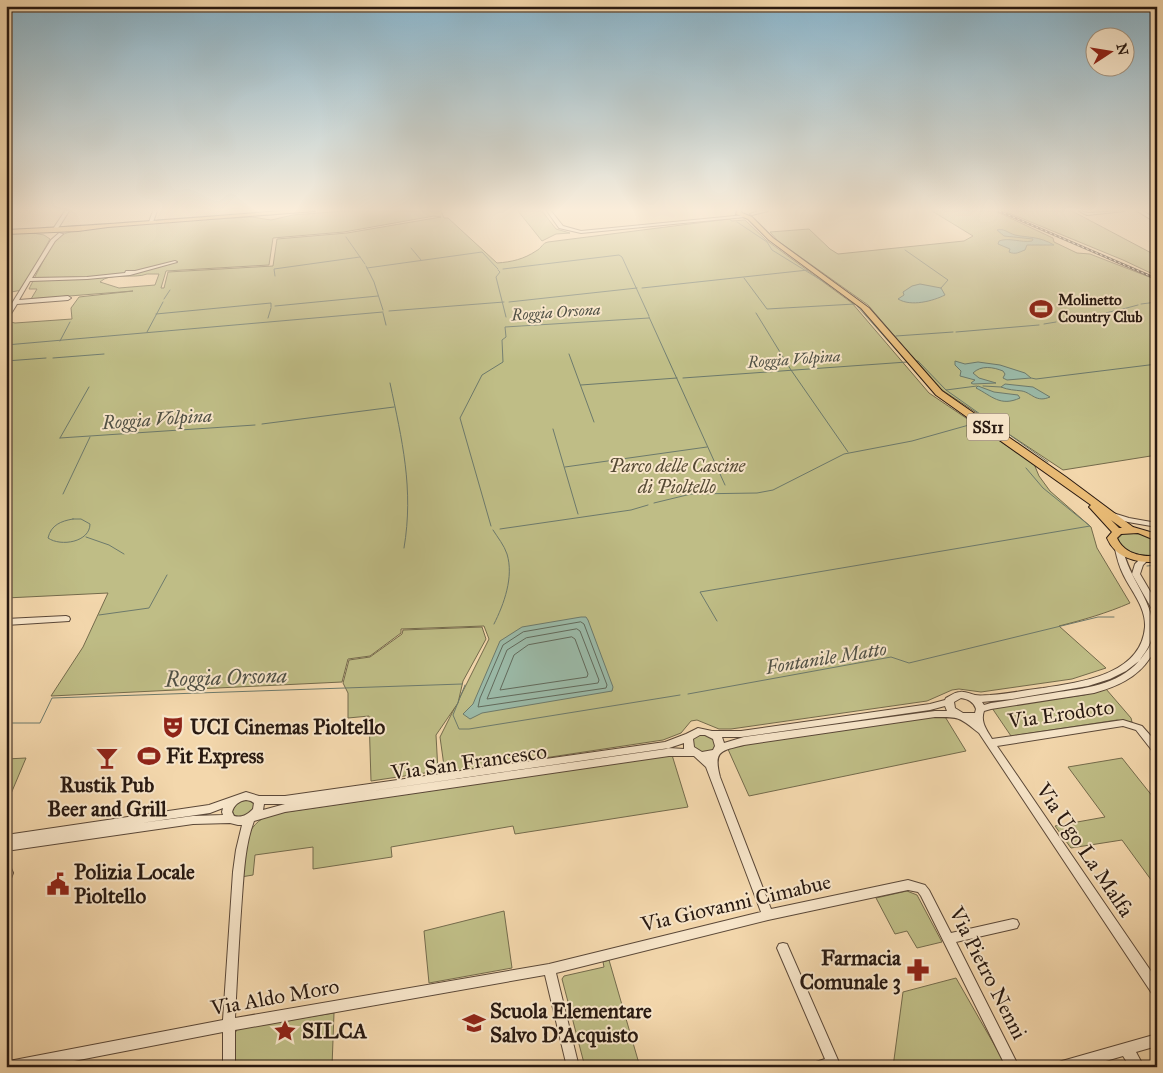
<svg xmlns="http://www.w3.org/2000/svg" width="1163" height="1073" font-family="'IM FELL Great Primer',serif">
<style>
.green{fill:#bfbd86;stroke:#746b4c;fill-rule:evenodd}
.water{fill:#9bbaa8;stroke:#6d7a6c}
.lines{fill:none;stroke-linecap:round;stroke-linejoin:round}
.shore{stroke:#626a5c;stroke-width:1}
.stream{stroke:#6d7a6c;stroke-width:1}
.minor-casing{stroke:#5b4838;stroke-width:2}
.major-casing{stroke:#281911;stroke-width:2}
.minor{fill:#f7e5c9;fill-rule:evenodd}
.major{fill:#eabc76;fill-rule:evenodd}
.rail-casing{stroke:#281911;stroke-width:2.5}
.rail{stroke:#f7e5c9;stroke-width:1;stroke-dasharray:2.5;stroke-linecap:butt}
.labels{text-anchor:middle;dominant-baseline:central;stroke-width:4;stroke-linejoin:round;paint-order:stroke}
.far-poi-label{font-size:15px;font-weight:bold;fill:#281911;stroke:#f7e5c9;text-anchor:start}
.far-water-label{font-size:16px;font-style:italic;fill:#505146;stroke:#f7e5c9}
.shield{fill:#f7e5c9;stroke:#665648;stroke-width:1}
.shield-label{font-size:16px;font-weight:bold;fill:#281911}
.park-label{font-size:18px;font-style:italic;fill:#554a34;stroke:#f7e5c9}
.water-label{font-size:19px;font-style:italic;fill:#505146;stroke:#f7e5c9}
.near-street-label{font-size:21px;fill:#281911;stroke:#f7e5c9}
.near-poi-label{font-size:21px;font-weight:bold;fill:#281911;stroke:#f7e5c9;text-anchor:start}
.near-water-label{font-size:22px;font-style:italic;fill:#505146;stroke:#f7e5c9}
</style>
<rect width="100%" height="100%" fill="#f3d7ac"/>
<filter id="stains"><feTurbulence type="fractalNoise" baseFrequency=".004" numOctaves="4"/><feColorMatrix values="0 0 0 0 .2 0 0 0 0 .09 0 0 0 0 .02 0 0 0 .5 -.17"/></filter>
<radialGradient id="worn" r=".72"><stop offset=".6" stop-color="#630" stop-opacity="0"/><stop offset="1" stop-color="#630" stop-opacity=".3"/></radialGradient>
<!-- green -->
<g class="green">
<path d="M344 211H441L444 218H448L497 263C512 262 524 259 536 251 542 248 542 243 548 242L729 219 732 221 745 220 766 240 852 303 929 393 1034 464 1039 476 1050 491 1091 527 1097 548 1130 603C1107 613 1083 620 1059 626L1106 668 1072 679 981 692 959 689 952 690 927 701 731 729H719L697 720 691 721 681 733 663 740 445 773 440 737 489 639 484 626 401 629V633L370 656 348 659 342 682 51 696 83 647 108 593 6 598V321L15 323 72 319 71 308 79 297 133 291 31 299 37 289H29C35 277 51 243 60 236 77 223 222 219 252 217L271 220 293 215ZM434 216 441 217 347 233 277 239 273 266 168 272 164 288H161L166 271 269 265 273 238 344 232ZM147 274H159L155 285 119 288 100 282C109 272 135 279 147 274Z"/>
<polygon points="518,211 542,211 556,229 570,233 556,234 542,241"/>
<polygon points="932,211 995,211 1053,238 1054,242 1077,253 1090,254 1157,280 1157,455 1063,470 939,388 868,305 778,241 770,232 809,229 830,249 838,254 964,241 973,236"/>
<polygon points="1004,211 1072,211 1157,256 1157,276 1123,260"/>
<polygon points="33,233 44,235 50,239 22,290 6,293 6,234"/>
<path d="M1124 533C1137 533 1147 534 1157 542V554C1142 558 1124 553 1117 539Z"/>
<polygon points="482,627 486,639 463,681 458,703 436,735 438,771 371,781 369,716 348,718 348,693 343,683 349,660 370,657 402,634 403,630"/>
<polygon points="1106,689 1131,718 1132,722 1117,720 1011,736 992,708 1084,695"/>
<polygon points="944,715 966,751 749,796 727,747"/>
<path d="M700 734 712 737 716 746C709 755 703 753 693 749L691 739Z"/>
<path d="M672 755 688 807 515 834 513 826 391 847 392 857 313 869V847L255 855 253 875 241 877C246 849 242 825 272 814Z"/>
<polygon points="26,758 10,796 6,799 6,759"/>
<polygon points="1122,758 1157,802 1157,888 1122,840 1071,848 1055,826 1105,817 1068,767"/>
<polygon points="241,800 248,800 255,805 251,813 240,817 234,815 232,810"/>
<polygon points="907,891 917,895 942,942 917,948 907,931 895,934 876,898"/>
<polygon points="504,911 512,968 429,983 424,931"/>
<polygon points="609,960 640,1067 585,1067 562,979 564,976 604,967 603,962"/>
<polygon points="956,978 1007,1067 893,1067 903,992"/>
<polygon points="334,1013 332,1067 234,1067 234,1035 238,1028"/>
</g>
<!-- water -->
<g class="water">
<path d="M997 230C1004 228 1008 233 1015 235 1029 238 1039 236 1054 245H1027L1025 250C1019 252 1016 255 1009 252L1010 249 998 244 999 241C1009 237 1021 243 1032 241L1033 239 1004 236Z"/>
<path d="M920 284 941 288 945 295C933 301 911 307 898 299L904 295 903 292 912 286Z"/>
<path d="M955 361 965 364 978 362 1000 365 1025 373 1031 378 1007 380 1003 378 1005 374 1003 371C993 367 981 365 973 373L979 378 996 383 973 384 971 383 975 380 960 376 961 371 955 365Z"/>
<path d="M1005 384 1033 387 1050 397C1036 403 1032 393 1022 391 1015 390 1008 390 1001 387Z"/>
<path d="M978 386 994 392 1018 395 1020 398C1000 407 992 396 976 388Z"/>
<polygon points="581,617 586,617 588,620 613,687 612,691 482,713 470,719 463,714 473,704 500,641 522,627"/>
</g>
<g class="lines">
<!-- shore -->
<g class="shore">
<polygon points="581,622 584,624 607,685 606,688 478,707 480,698 503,645 523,632"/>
<polygon points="577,629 580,631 599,680 598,683 487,699 507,650 526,638"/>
<polygon points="572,637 575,639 588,674 587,677 500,690 514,655 528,645"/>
</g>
<!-- stream -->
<g class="stream">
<polyline points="737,222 767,242 772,250 837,290"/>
<polyline points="346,237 365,264"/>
<polyline points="411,248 421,260"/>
<polyline points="905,250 948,280 941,288"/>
<polyline points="366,266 374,282 383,310"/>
<polyline points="367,268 482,252 498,269"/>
<polyline points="503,269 619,255 622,257 649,316"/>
<polyline points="498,270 500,272 496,277 506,317"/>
<polyline points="275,276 274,269 360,257"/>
<polyline points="744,278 767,309 855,304"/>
<polyline points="642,288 808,270"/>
<polyline points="164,299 170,290"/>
<polyline points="848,299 855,304"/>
<polyline points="509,302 637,288"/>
<polyline points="1141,304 1157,302"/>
<polyline points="275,306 378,296"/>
<polyline points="857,306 924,381"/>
<polyline points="1119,310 1138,305"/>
<polyline points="389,311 504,302"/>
<polyline points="383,313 386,325"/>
<polyline points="756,313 791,370 848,452"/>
<polyline points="1106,313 1117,310"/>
<polyline points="156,314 271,303 271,307"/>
<polyline points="649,317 725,485"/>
<polyline points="268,318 271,308"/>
<polyline points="1082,319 1104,314"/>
<polyline points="1044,324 1056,322"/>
<polyline points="147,332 163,302"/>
<polyline points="956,332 1039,325"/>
<polyline points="896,336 953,332"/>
<polyline points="60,341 70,322"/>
<polyline points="6,345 383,312"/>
<polyline points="569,354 594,422"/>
<polyline points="53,358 104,354"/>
<polyline points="6,361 46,358"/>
<polyline points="915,361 918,361 946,390 977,386"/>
<polyline points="683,378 907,362"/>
<polyline points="1031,378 1036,379 1157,364"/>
<path d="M390 383C402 440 414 489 404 548"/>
<polyline points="581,385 677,378"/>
<polyline points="983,386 1001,387"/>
<polyline points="946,390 1048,462"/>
<polyline points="262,424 394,407"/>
<polyline points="553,429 578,514"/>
<polyline points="60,438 255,425"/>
<polyline points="60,438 89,387"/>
<polyline points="565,467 707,447"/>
<polyline points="63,494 90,437"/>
<polyline points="654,503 691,494 757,493 773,490 844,454 912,441 976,423"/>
<path d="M73 519H81L90 524C90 542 61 547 48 538 51 525 61 521 73 519Z"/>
<polyline points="491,526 460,418 482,375 503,362 502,340 506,337 505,327 649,318"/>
<polyline points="500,529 631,510 648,505"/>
<path d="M493 530C498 538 504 545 507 554 514 577 504 604 494 624"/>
<polyline points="86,537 109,545 124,554"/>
<polyline points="1147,566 1157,565"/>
<polyline points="99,615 149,608 167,575"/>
<polyline points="717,621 700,592 1090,526 1043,488 1026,468"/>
<polyline points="465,685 453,715 459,729 469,729 680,695"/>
<polyline points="688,694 891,657 909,663 1098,617 1114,617"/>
<polyline points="6,723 40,723 52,698 462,684"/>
</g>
<defs>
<g id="minor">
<polygon points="65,211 69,211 57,230 53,230 53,229"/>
<polygon points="153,211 157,211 153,222 151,223 149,222"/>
<polygon points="547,211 551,211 563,226 581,231 745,215 747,216 745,217 581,233 559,228"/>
<polygon points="758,211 768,211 752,215 750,214"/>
<polygon points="1079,211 1088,213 1125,211 1087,215"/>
<polygon points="1137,211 1143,211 1157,220 1157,223"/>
<polygon points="59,233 63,234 55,241 32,278 87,277 125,273 126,271 135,271 175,261 177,262 130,275 87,279 30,281 19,300 68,296 71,298 68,300 17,304 9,317 6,317 6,313 51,240"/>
<polygon points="1110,513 1113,513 1129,518 1157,523 1157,527 1128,522 1110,517 1109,515"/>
<path d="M1116 547H1119L1123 549C1129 582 1162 608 1150 643 1148 649 1143 655 1140 660L1148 649 1154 637 1157 636C1157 640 1158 645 1157 648 1156 651 1152 656 1150 658 1137 678 1116 687 1094 693L991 709 984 711C980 722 987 730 992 739L1123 720 1142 726 1157 743V754L1154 753 1136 730 1123 726 997 746 1157 980V997L1153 995 979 733C959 717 960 717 935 717L744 745C721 751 713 750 720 777L771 909 908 880 925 885 929 890 951 933 1013 919 1017 920 1019 924 1017 928 1013 929 956 942 1019 1067H1006L921 896 918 892 908 890 768 920 556 973 579 1067H567L545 975 235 1030V1067H223V1032L43 1067H6V1062L9 1061 223 1020 233 872 236 850 242 825H238L230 823 193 824 6 851V835L209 805 246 792 259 796H285L665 742 686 734 698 728 712 731H741L930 704 945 700 946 698C950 696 955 692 960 692 965 691 970 694 975 695 980 696 985 695 990 695 1008 694 1025 690 1043 688 1081 682 1141 675 1145 627 1146 607 1131 591 1123 574 1119 566 1117 558 1115 549ZM1139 661C1117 686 1084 688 1053 693 1032 696 1012 700 991 703L984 705 982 702 1012 699 1088 686 1110 679 1126 671ZM961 698C968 699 974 702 976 709L975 713H963L955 708 954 702ZM945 706 947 711H935L744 737 724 743 722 737H741L930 710ZM700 735H705L713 739 715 746 713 750 702 752 694 747 693 739ZM684 743V749L669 748 358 793 666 749ZM669 756H694L706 767 761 912 549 964 235 1018C237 978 239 937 242 897 244 871 245 845 254 821L285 812ZM246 800 251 801 254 803 253 809C247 815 242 818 234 816L232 812C234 805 239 801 246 800ZM264 804H285L263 810ZM223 808 222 812 223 815 193 816 141 823 210 813Z"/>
<polygon points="1142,557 1148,557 1149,559 1143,565 1140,574 1157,603 1157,614 1153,611 1132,574 1135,564"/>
<polygon points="66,616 69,617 70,619 69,621 6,625 6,619"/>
<polygon points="6,865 10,866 13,873 10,881 6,883"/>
<polygon points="783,943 787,944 841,1067 812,1067 813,1063 825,1059 777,948 779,944"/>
<polygon points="1157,1034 1157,1046 1136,1052 1144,1067 1130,1067 1123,1056 1085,1067 1056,1067 1057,1063 1062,1061"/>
</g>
<g id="major">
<path d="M281 211H315L108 227 78 231 6 234V230C98 226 190 218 281 211Z"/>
<path d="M741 211 742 213 752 217 773 238 869 308 942 391 1066 477 1133 527 1157 534V541L1138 533 1121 534 1117 538C1124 554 1142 557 1157 556V562C1137 563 1115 558 1107 538L1112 532 1091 509 1089 507 1091 505 936 395 861 308 769 240 748 219 736 214 737 211ZM1111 520 1122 528H1119Z"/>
</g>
</defs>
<!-- minor casing -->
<use href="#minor" class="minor-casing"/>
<!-- major casing -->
<use href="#major" class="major-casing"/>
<!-- minor -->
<use href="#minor" class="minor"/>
<!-- major -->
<use href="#major" class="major"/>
<defs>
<polyline id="rail" points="999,211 1157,279"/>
</defs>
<!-- rail casing -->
<use href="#rail" class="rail-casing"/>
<!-- rail -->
<use href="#rail" class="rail"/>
</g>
<!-- sky -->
<linearGradient id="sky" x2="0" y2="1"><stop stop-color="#89b6ce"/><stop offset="0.58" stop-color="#faedda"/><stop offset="1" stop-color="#faedda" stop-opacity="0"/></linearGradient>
<rect width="1163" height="362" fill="url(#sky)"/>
<!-- icons -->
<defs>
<symbol id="stadium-bare" viewBox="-9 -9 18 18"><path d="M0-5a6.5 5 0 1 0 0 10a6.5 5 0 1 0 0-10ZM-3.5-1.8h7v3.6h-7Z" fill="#8f2418" stroke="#f7e5c9" stroke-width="2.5" paint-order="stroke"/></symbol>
<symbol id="theatre-bare" viewBox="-9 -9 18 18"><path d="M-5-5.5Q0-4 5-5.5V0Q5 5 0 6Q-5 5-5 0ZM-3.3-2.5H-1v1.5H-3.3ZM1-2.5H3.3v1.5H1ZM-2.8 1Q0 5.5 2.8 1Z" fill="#8f2418" stroke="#f7e5c9" stroke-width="2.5" paint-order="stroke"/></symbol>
<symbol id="bar-bare" viewBox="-9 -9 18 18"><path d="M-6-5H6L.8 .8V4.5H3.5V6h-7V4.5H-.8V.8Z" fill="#8f2418" stroke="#f7e5c9" stroke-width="2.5" paint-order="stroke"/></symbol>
<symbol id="civic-bare" viewBox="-9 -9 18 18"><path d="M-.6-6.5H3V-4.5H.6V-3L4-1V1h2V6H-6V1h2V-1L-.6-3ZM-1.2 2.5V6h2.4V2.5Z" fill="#8f2418" stroke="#f7e5c9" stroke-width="2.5" paint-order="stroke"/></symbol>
<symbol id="pharmacy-bare" viewBox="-9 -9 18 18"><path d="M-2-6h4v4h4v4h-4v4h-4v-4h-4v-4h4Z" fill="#8f2418" stroke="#f7e5c9" stroke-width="2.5" paint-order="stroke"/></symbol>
<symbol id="school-bare" viewBox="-9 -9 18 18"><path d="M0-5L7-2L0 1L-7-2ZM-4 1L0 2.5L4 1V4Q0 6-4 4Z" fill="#8f2418" stroke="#f7e5c9" stroke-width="2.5" paint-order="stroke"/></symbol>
<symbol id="sight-bare" viewBox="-9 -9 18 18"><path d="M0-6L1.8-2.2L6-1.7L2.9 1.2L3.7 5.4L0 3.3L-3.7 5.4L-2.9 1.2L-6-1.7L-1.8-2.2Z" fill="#8f2418" stroke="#f7e5c9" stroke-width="2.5" paint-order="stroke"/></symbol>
</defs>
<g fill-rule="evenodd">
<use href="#stadium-bare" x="1025" y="293" width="32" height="32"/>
<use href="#theatre-bare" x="157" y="711" width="32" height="32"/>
<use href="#stadium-bare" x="133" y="740" width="32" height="32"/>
<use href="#bar-bare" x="91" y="742" width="32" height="32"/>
<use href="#civic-bare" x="42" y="868" width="32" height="32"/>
<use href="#pharmacy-bare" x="902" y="954" width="32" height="32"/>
<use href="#school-bare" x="458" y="1007" width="32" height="32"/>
<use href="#sight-bare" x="269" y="1015" width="32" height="32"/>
</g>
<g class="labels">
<!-- far-poi labels -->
<g class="far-poi-label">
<text x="1058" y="300">Molinetto<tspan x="1058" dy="17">Country Club</tspan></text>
</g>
<!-- far-water labels -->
<g class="far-water-label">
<text transform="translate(556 312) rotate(-4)">Roggia Orsona</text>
<text transform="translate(794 359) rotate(-4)">Roggia Volpina</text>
</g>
<!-- shield labels -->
<rect class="shield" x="967" y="413.5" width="42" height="27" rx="4"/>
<g class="shield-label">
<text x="988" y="427">SS11</text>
</g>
<!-- park labels -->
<g class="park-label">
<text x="677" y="466">Parco delle Cascine<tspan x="677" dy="21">di Pioltello</tspan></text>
</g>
<!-- water labels -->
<g class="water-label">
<text transform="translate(157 419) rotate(-4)">Roggia Volpina</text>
<text transform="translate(826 658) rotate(-9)">Fontanile Matto</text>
</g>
<!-- near-street labels -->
<g class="near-street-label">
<text transform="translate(1061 714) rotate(-8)">Via Erodoto</text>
<text transform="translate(469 762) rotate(-8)">Via San Francesco</text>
<text transform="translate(1085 850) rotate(56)">Via Ugo La Malfa</text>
<text transform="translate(736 903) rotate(-13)">Via Giovanni Cimabue</text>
<text transform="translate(988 973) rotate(63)">Via Pietro Nenni</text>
<text transform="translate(275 997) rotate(-10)">Via Aldo Moro</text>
</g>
<!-- near-poi labels -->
<g class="near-poi-label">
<text x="190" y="727">UCI Cinemas Pioltello</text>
<text x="166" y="756">Fit Express</text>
<text x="107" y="785" text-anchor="middle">Rustik Pub<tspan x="107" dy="24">Beer and Grill</tspan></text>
<text x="74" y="872">Polizia Locale<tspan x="74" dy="24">Pioltello</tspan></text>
<text x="901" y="958" text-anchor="end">Farmacia<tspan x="901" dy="24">Comunale 3</tspan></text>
<text x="490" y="1011">Scuola Elementare<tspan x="490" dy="24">Salvo D'Acquisto</tspan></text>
<text x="302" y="1031">SILCA</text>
</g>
<!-- near-water labels -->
<g class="near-water-label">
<text transform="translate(226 677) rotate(-2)">Roggia Orsona</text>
</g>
</g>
<!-- margin -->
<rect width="1163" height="1073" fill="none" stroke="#f3d7ac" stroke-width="25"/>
<rect x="8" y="8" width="1148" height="1058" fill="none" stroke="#281911" stroke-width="2.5"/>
<rect x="12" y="12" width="1138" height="1048" fill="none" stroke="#281911"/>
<!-- north arrow -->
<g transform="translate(1110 52) rotate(78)"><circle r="24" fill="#f7e5c9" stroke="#a4937f"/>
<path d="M0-4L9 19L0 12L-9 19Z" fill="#8f2418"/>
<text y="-8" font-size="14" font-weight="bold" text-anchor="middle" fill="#281911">N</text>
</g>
<rect width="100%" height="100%" filter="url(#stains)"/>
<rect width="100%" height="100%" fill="url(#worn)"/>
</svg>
